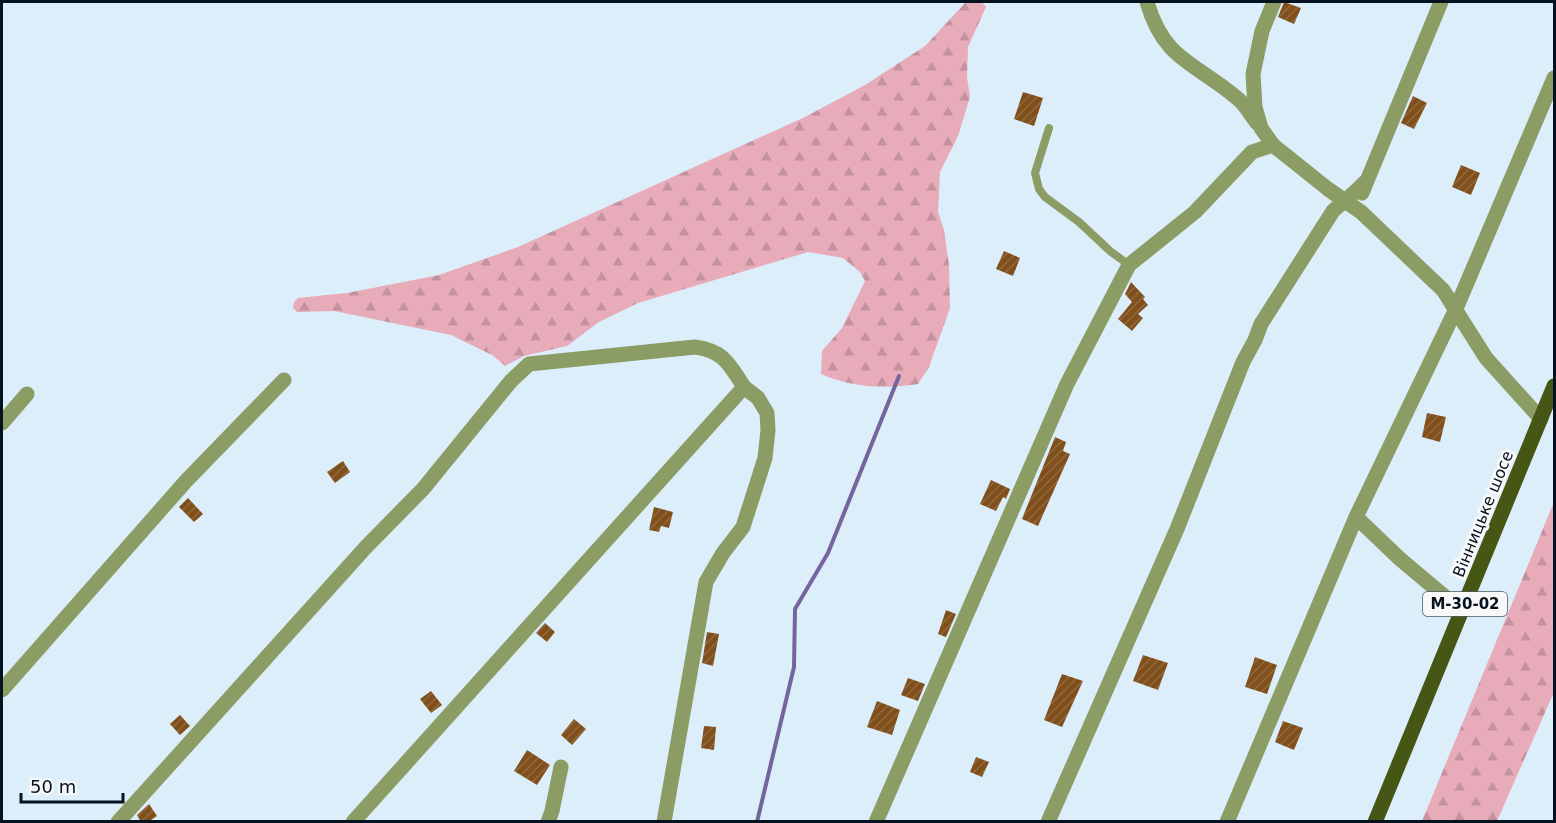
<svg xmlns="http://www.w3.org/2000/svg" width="1556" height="823" font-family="'DejaVu Sans',sans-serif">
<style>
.forest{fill:url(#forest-firs)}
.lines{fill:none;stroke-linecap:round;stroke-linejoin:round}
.stream{stroke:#76649e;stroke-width:4}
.building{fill:url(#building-hatch)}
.service{stroke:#8b9c65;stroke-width:8}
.minor{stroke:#8b9c65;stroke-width:15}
.primary{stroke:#465614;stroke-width:15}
.labels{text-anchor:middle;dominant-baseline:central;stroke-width:6;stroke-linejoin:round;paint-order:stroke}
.shield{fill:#f8f8f8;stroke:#4d5860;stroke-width:1.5}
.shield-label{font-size:15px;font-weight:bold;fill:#04131f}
.street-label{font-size:16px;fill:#04131f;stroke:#f8f8f8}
</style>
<defs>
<pattern id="forest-firs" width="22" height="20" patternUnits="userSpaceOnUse" patternTransform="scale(1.5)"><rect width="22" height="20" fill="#e7abba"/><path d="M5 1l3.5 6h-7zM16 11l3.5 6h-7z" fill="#c4929f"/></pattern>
<pattern id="building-hatch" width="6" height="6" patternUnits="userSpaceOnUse" patternTransform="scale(1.5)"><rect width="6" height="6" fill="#814f1a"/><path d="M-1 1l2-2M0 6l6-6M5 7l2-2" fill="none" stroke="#8e6942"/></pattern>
</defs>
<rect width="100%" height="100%" fill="#ddeefb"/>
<!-- forest -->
<g class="forest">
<path d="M966 2H982L986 7 968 47 967 77 970 97 958 136 940 172 938 212 944 230 949 265 950 308 929 367 918 384C884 389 853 388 821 374L822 351 842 328 865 281 860 272 843 258 808 252 638 303 599 322 567 346 524 356 505 366 492 355 451 335 334 311 297 312 293 308 294 302 298 298 347 293 439 275 518 247 805 117 865 85 925 46Z"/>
<polygon points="1554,502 1554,692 1497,821 1422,821"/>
</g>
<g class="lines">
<!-- stream -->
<polyline class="stream" points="757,822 794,667 795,609 828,553 899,376"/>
</g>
<!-- building -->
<g class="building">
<polygon points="1284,2 1301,8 1294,24 1278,17"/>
<polygon points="1023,92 1043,98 1034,126 1014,119"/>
<polygon points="1413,96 1427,103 1414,129 1401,123"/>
<polygon points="1461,165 1480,173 1471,195 1452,187"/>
<polygon points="1004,251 1020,258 1013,276 996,269"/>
<polygon points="1131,282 1145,297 1143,299 1148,305 1138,314 1143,318 1132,331 1118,319 1132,302 1125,294"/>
<polygon points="1427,413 1446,417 1440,442 1422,437"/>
<polygon points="1055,437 1066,442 1063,451 1070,454 1038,526 1022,519"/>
<polygon points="343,461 350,472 335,483 327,472"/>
<polygon points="991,480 1010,489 1006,499 1003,497 996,511 980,504"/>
<polygon points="188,498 203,514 194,522 179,507"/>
<polygon points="654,507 673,512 669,528 661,526 659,532 649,530"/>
<polygon points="946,610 956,614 946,637 938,634"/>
<polygon points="545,623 555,632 547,642 536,633"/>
<polygon points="707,632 719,634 713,666 702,663"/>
<polygon points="1143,655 1168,663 1158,690 1133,681"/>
<polygon points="1255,657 1277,665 1267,694 1245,687"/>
<polygon points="1062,674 1083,681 1062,727 1044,720"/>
<polygon points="908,678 925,684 918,701 901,695"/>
<polygon points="431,691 442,705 431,713 420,699"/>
<polygon points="877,701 900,710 892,735 867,727"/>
<polygon points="180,715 190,726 180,735 170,724"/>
<polygon points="574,719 586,729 572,745 561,735"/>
<polygon points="1283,721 1303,728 1294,750 1275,742"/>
<polygon points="704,726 716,727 714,750 701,748"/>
<polygon points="527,750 550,765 537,785 514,771"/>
<polygon points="976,757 989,762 982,777 970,772"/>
<polygon points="149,804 157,816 148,822 141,822 137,815"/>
</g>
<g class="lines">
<!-- service -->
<polyline class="service" points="1049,128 1035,173 1039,189 1045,197 1079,222 1110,251 1129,265"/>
<!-- minor -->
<g class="minor">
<path d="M1147 2C1164 61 1195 62 1237 98 1245 104 1251 115 1257 123"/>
<polyline points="1274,2 1262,31 1253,74 1255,107 1261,128 1273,145 1328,189 1361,212 1443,290 1486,358 1541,419"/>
<polyline points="1362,193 1441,2"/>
<polyline points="2,423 27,394"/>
<polyline points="1356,517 1400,559 1462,611"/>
<polyline points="2,690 186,481 284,380"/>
<path d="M118 822 366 547 423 489 511 381 529 364 695 347C724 351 729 364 744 387"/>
<polyline points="353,822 744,387 758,398 767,413 768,430 765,458 743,527 723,553 706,582 664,822"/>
<polyline points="548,822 552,811 561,767"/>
<polyline points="876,822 1067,384 1129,265 1195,212 1252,152 1273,145"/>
<path d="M1048 822 1177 529 1243 362 1255 340 1261 324 1333 211C1344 201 1354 194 1364 183"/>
<polyline points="1227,822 1356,517 1455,311 1554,78"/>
</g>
<!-- primary -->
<polyline class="primary" points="1375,822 1554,386"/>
</g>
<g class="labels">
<!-- shield labels -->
<rect class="shield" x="1423" y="592" width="84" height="24" rx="4.5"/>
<g class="shield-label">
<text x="1465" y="604">М-30-02</text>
</g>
<!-- street labels -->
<g class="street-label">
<text transform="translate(1483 514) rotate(-68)">Вінницьке шосе</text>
</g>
</g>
<!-- border -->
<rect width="1556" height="823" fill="none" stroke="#04131f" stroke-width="6"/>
<!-- scale -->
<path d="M21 793v9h102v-9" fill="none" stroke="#04131f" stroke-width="3"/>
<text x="30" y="793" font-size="18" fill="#04131f" stroke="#f8f8f8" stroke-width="4.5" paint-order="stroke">50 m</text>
</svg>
